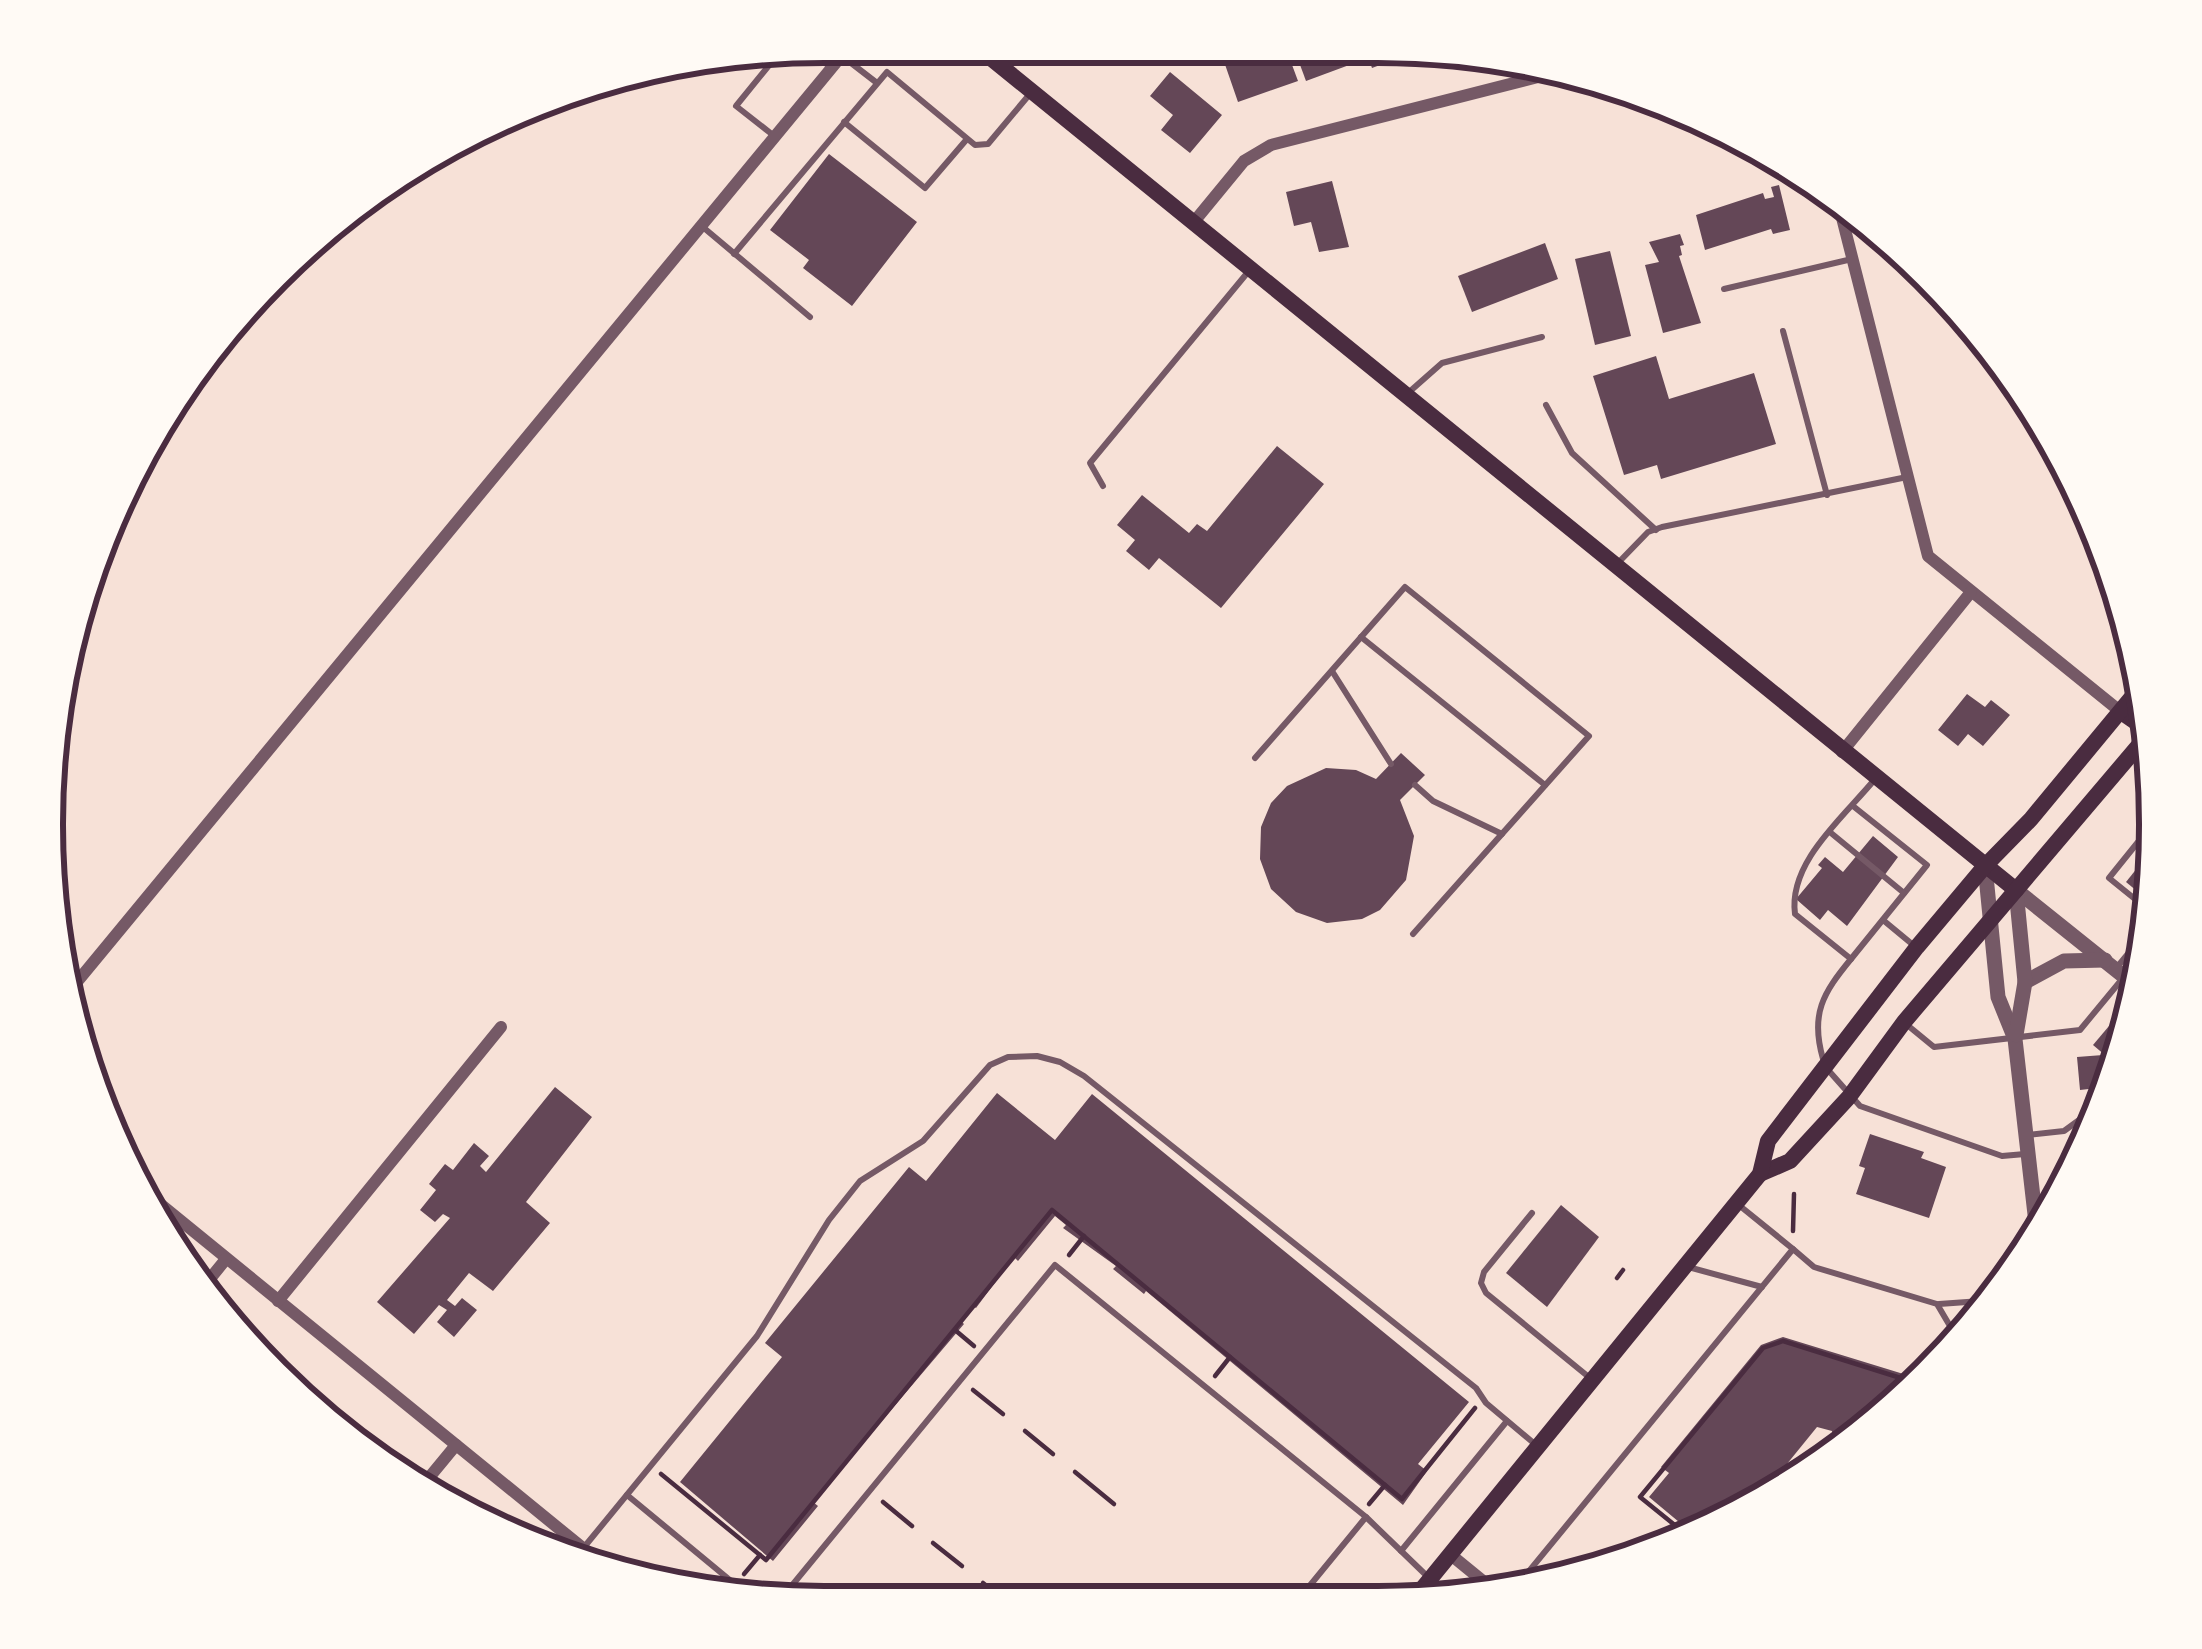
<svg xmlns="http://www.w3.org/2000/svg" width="2202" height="1649" font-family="Raleway,sans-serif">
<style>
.building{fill:#644757}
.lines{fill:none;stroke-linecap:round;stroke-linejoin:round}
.path{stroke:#4a2c40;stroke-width:4.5}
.service{stroke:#755966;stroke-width:6}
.minor{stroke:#755966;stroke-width:12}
.tertiary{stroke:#755966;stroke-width:15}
.secondary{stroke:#4a2c40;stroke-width:16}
.rim{fill:none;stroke:#4a2c40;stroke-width:6}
</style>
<rect width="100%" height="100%" fill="#f7e1d7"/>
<!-- building -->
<g class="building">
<polygon points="1241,43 1255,43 1262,63 1288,54 1298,81 1238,102 1220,50"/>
<polygon points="1292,43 1354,43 1360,61 1306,81"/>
<polygon points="1363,43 1421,44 1423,49 1372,68"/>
<polygon points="1170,72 1222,115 1190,153 1161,130 1173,115 1150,96"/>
<polygon points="829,154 917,222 852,306 803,268 809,260 770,230"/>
<polygon points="1332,181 1349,247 1319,252 1311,222 1294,226 1286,192"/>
<polygon points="1779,185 1790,230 1773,234 1771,229 1705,250 1696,215 1763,193 1765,199 1774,197 1771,187"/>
<polygon points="1680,234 1684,245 1680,246 1682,255 1679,256 1701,323 1663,333 1645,265 1659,262 1649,242"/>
<polygon points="1545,243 1558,279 1472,312 1458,276"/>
<polygon points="1610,251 1631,336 1595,345 1575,259"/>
<polygon points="1656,356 1669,399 1754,373 1776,444 1661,479 1657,465 1624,475 1593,376"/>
<polygon points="1277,446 1324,484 1221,608 1159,558 1149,570 1126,551 1135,540 1117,525 1142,495 1189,533 1197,524 1207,531"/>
<polygon points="1967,694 1985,707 1991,700 2010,715 1983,746 1968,734 1958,746 1938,730"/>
<polygon points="1401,753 1425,775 1400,800 1414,836 1406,880 1380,910 1362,919 1327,923 1296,912 1271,889 1260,859 1261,827 1271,803 1287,786 1326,768 1356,770 1376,779"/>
<polygon points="1873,836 1898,857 1847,926 1828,910 1820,920 1796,899 1822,868 1818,865 1825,857 1843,872"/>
<polygon points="2158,842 2153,899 2150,902 2126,882"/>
<polygon points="2109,1026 2126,1039 2118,1066 2093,1045"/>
<polygon points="2103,1055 2106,1087 2080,1090 2077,1057"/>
<polygon points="555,1087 592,1117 526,1202 550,1223 493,1291 469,1273 447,1300 455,1306 462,1298 477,1310 454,1337 437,1322 447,1310 439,1305 414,1334 377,1302 450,1218 443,1214 435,1222 420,1210 436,1190 429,1184 445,1164 453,1170 474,1143 489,1156 480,1166 486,1172"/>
<polygon points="997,1093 1055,1140 1092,1094 1469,1402 1418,1464 1427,1471 1403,1505 1146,1291 1144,1294 1113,1269 1116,1266 1063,1228 1066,1225 1055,1216 1018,1261 1014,1257 976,1308 973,1306 961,1321 964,1324 813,1502 818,1506 773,1561 680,1482 782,1357 765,1343 909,1167 926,1181"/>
<polygon points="1870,1134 1924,1152 1921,1158 1946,1167 1929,1218 1856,1194 1865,1168 1859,1166"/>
<polygon points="1561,1205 1599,1237 1547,1307 1506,1273"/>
<polygon points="1783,1337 1910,1376 1919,1387 1835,1457 1832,1431 1817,1427 1752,1507 1697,1537 1649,1497 1669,1473 1661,1467 1761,1345"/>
</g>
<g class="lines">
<!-- path -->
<g class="path">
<polyline points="1793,1231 1794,1194"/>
<polyline points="1069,1255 1084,1236"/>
<polyline points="1617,1278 1623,1270"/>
<polyline points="955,1330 974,1346"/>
<polyline points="1215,1376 1230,1357"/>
<polyline points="973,1390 1003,1414"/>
<polyline points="1025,1431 1053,1454"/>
<polyline points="1075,1472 1114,1504"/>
<polyline points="661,1474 766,1560 1052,1210 1402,1499 1475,1408"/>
<polyline points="883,1502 912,1526"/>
<polyline points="1369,1504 1385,1485"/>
<polyline points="1692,1539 1640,1497 1763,1348 1783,1341 1907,1380 1916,1390"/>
<polyline points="933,1543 962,1566"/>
<polyline points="744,1574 760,1555"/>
<polyline points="983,1583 1004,1600"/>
</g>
<!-- service -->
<g class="service">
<polyline points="803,45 829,66"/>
<polyline points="842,56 877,83"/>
<polyline points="844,122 925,188 967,139"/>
<polyline points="773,135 736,106 784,47"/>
<polyline points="704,228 810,317"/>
<polyline points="734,254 887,72 975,145 988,144 1029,95"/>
<polyline points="1724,289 1852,259"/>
<polyline points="1783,331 1827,495"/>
<polyline points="1408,393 1442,363 1542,337"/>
<polyline points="1546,405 1572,453 1656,530"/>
<polyline points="1103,486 1090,463 1248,272"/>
<polyline points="1618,563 1648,532 1662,527 1907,477"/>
<polyline points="1361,637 1545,785"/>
<polyline points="1332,671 1391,764"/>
<polyline points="1255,758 1405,587 1589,736 1413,934"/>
<polyline points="1415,785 1433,801 1502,834"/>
<path d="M1853 806 1927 865 1851 959 1795 914C1788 862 1844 817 1875 779"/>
<polyline points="1831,833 1904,893"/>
<polyline points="2151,912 2109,878 2159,816"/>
<polyline points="1883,920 1912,944"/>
<polyline points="2118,966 2150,927"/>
<polyline points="1906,1024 1934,1047 2080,1030 2123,978"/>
<path d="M1823 1059C1810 1014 1823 993 1851 959"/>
<polyline points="1829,1071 1860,1106 2002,1156 2025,1154"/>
<polyline points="2027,1135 2064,1131 2108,1099"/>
<polyline points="1740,1206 1793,1249"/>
<polyline points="1532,1213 1484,1272 1481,1283 1486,1293 1590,1378"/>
<polyline points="1688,1267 1762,1287"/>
<polyline points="1939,1304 1995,1300"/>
<polyline points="627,1495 754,1600"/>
<polyline points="585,1546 757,1336 829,1220 860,1181 923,1141 990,1065 1008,1057 1037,1056 1060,1062 1084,1076 1476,1388 1486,1403 1536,1445"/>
<polyline points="1401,1551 1507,1421"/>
<polyline points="1512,1592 1793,1249 1814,1267 1937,1304 1960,1343"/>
<polyline points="780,1600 1055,1265 1366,1517 1428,1577"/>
<polyline points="1298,1600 1366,1517"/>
</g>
<!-- minor -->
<g class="minor">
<polyline points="1837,198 1928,556 2121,712"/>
<polyline points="1193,223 1244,161 1271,145 1573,68"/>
<polyline points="1842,752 1971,592"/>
<polyline points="67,994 853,42"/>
<polyline points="138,1186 616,1575"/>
<polyline points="200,1291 226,1259"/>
<polyline points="278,1301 501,1027"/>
<polyline points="418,1491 456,1445"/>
<polyline points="1451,1555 1500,1595"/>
</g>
<!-- tertiary -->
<g class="tertiary">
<polyline points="1985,866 1998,997 2015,1039 2038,1241"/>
<polyline points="2016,890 2141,990"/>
<polyline points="2025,982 2064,961 2105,960"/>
<polyline points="2016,1035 2025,982 2016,890"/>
</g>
<!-- secondary -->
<g class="secondary">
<polyline points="971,42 2016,890"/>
<polyline points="2121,712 2150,732"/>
<polyline points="1760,1174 1790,1161 1849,1097 1904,1022 2151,731"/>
<polyline points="1413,1600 1760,1174 1768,1141 1917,947 1985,866 2031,819 2146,680"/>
</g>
</g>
<!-- crop -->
<path d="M0 0H2202V1649H0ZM824 63H1378A761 761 0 0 1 2139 824V825A761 761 0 0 1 1378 1586H824A761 761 0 0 1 63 825V824A761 761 0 0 1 824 63Z" fill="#fffaf5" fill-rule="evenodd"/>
<path class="rim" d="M824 63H1378A761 761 0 0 1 2139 824V825A761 761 0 0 1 1378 1586H824A761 761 0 0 1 63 825V824A761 761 0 0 1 824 63Z"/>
</svg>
